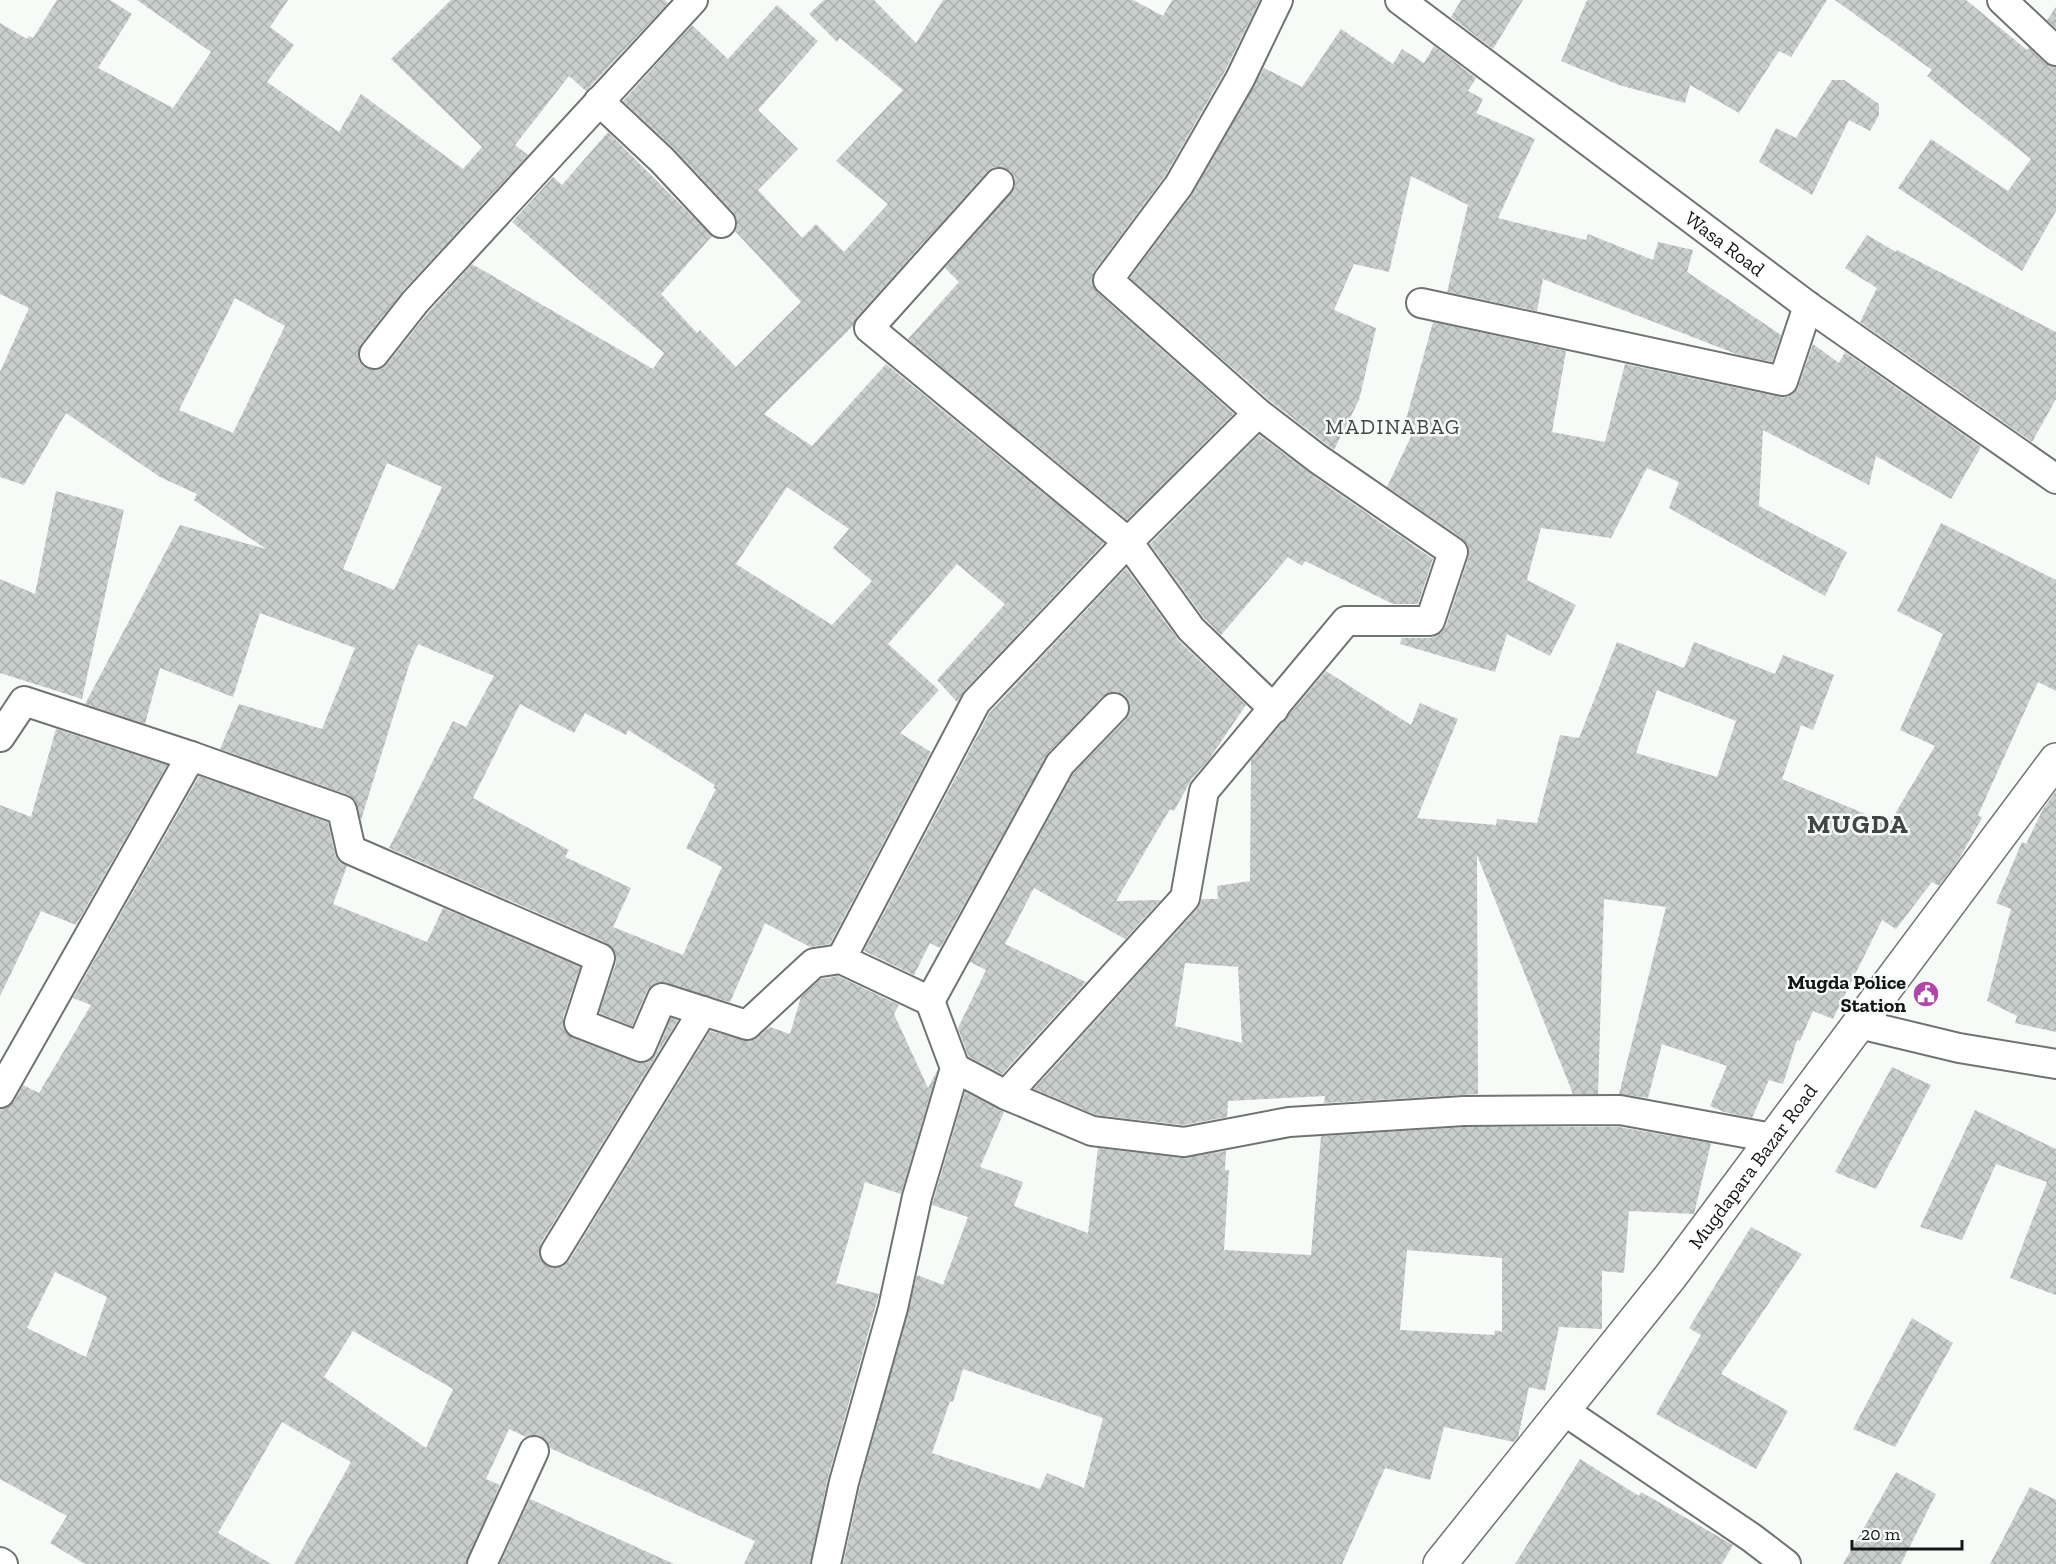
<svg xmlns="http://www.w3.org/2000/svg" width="2056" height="1564" font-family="'Zilla Slab',serif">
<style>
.building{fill:url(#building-cross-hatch);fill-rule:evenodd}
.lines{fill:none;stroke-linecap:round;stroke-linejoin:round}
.street-casing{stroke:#707471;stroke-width:32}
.secondary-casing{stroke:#707471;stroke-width:36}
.street{stroke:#fff;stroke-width:28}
.secondary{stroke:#fff;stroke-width:33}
.labels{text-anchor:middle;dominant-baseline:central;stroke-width:5;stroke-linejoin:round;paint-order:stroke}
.street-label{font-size:20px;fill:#141615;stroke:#f6fbf8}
.poi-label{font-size:20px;font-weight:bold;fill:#141615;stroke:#f6fbf8;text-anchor:end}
.neighbourhood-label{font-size:21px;letter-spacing:1.5px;fill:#414543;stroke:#f6fbf8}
.district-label{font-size:26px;font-weight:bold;letter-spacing:1.5px;fill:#414543;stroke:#f6fbf8}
</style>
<defs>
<pattern id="building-cross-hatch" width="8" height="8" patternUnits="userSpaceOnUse" patternTransform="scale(1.5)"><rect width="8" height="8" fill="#c9cfce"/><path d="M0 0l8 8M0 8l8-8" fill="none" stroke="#acb1b0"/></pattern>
</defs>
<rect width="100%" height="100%" fill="#f6fbf8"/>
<!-- building -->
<g class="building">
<path d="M57 0H110L132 14 98 68 173 108 211 52 137 0H288L270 27 294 45 267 82 339 132 361 94 463 169 482 147 391 59 451 0H665L668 3 586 91 569 76 515 145 528 155 403 291 361 344 358 352 359 361 364 367 372 370 387 364 428 313 472 264 653 369 664 353 512 222 553 177 562 185 608 132 712 236 661 294 697 333 700 330 736 367 801 302 735 231 737 220 733 212 674 149 623 101 692 25 728 59 777 5 818 41 758 110 798 149 758 190 802 238 816 224 844 252 888 204 836 161 903 90 840 38 837 42 809 14 824 0H874L916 43 943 0H1133L1163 16 1172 0H1260L1225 71 1165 176 1095 270 1092 278 1097 292 1234 414 1127 520 908 339 959 282 945 268 1015 187V178L1010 170 994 167 987 172 857 317 853 326 764 414 812 446 886 364 1104 543 964 691 957 702 937 680 1005 604 957 564 888 644 939 690 900 733 931 752 830 944 810 947 765 923 730 1002 658 982 647 991 632 1026 599 1013 616 963V955L607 943 389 848 453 721 466 727 494 676 418 644 411 659 361 820 355 800 348 795 220 749 239 704 322 729 355 648 260 613 233 697 160 668 145 724 85 704 180 525 266 549 194 500 197 494 160 477 66 413 24 485 0 477V372L29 308 0 294V23L27 39 29 36 33 38ZM235 298 285 326 233 433 179 410ZM387 463 442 487 394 590 343 569ZM787 487 849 529 833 548 872 581 832 625 736 564ZM520 704 574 733 585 713 626 735 628 730 715 785 713 788 716 789 686 848 722 867 683 955 613 927 631 888 565 857 569 850 473 798Z"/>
<polygon points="1461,0 1523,0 1493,49 1451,17"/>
<polygon points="1587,0 1827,0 1791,57 1779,51 1739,113 1690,85 1685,103 1619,85 1561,61"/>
<polygon points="1835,0 1966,0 2027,50 2029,48 2045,63 2056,67 2056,211 2022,271 1898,188 1931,139 2008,191 2031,159 1927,76 1932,70"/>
<polygon points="2056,7 2056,28 2047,20"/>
<polygon points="1341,29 1393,64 1402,49 1424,63 1434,46 1476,78 1468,91 1483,99 1476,113 1535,139 1498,218 1586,240 1588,234 1653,260 1658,242 1693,250 1687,272 1781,335 1772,362 1739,355 1543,279 1537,311 1447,292 1468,205 1411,176 1389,272 1354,264 1334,310 1376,328 1359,400 1334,450 1269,400 1130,278 1193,193 1264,68 1302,87"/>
<polygon points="1832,80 1844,80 1879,104 1879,115 1870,131 1849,120 1812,195 1759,162 1776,128 1796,138"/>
<polygon points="1867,235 1896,252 1897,250 2056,332 2056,399 2032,442 1860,322 1877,288 1845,268"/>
<polygon points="1433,322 1566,351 1552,432 1605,442 1625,364 1780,397 1788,397 1798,387 1813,344 1839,363 1845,352 1981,447 1951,499 1876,456 1869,485 1763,430 1759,506 1847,552 1825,596 1669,508 1679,482 1647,468 1611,538 1541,528 1527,580 1576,605 1550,656 1507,634 1495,672 1400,644 1402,638 1430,638 1440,634 1446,626 1469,556 1468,546 1462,538 1387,487 1416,426 1405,423"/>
<polygon points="1259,435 1319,480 1433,559 1418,604 1393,604 1305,561 1302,566 1288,557 1221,635 1204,618 1150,544"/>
<polygon points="56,491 124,510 82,699 0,673 0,579 35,594"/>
<path d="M1941 523 2056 580V691L2038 682 1978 815 1982 818 1959 859 1939 886 1932 882 1896 929 1882 920 1833 1019 1813 1011 1800 1041 1797 1040 1783 1084 1769 1080 1752 1118 1724 1112 1710 1106 1727 1066 1662 1044 1648 1098 1619 1094 1666 907 1604 899 1598 1094H1573L1477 855 1478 1094 1324 1103 1325 1096 1228 1101 1227 1117 1183 1125 1096 1115 1034 1089 1197 909 1202 899H1218L1217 886 1250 881 1251 760 1326 671 1411 725 1420 703 1458 719 1417 818 1496 825 1497 819 1537 823 1560 735 1579 738 1617 642 1684 668 1694 642 1775 674 1783 655 1834 675 1813 730 1801 725 1782 779 1889 824 1935 746 1900 730 1943 634 1897 611ZM1657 690 1736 721 1717 777 1636 753ZM1185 963 1238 967 1242 1043 1175 1026Z"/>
<polygon points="1126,568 1179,641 1246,705 1210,758 1191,780 1174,811 1170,809 1116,901 1161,900 1125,939 1034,888 1005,944 1086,982 1002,1074 968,1056 958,1028 986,970 970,962 1073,774 1126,719 1130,704 1125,696 1117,692 1103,696 1048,753 940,948 930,943 914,975 864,951 990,712"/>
<polygon points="56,729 167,765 76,925 41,911 0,996 0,805 31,817"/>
<path d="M199 776 328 822 335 854 339 861 347 866 333 904 427 942 443 908 580 967 563 1018 566 1033 573 1038 635 1062 644 1063 656 1054 671 1018 678 1020 541 1243 540 1259 547 1266 562 1267 569 1261 710 1031 750 1041 770 1027 790 1034 801 997 821 979 838 976 899 1005 894 1014 928 1088 938 1069 901 1194 865 1182 836 1283 879 1294 828 1478 810 1564H744L755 1541 550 1448 540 1436 526 1437 509 1429 486 1479 500 1485 466 1564H294L351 1462 282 1422 218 1533 271 1564H85L50 1543 67 1516 0 1479V1109L14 1102 23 1085 39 1093 91 1005 73 998ZM55 1272 107 1297 86 1357 27 1328ZM353 1331 453 1389 426 1448 324 1377Z"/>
<polygon points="2056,791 2056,1032 2015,1023 2017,1016 1987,1001 2011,909 1996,903 2022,842 2026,844 2043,809"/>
<polygon points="1892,1067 1931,1085 1876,1189 1835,1172"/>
<path d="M965 1092 1004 1112 980 1167 1023 1182 1014 1206 1088 1233 1098 1148 1182 1158 1226 1151 1225 1170H1229L1224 1250 1311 1255 1321 1136 1465 1127H1619L1711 1143 1694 1214 1629 1211 1624 1273 1602 1271V1329L1559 1327 1545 1391 1529 1387 1518 1437 1514 1442 1444 1427 1430 1480 1385 1468 1342 1564H843L860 1486 917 1275 943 1285 968 1217 932 1205ZM1407 1250 1502 1258V1332L1495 1330 1494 1335 1400 1330ZM963 1369 1103 1418 1084 1488 1047 1473 1040 1489 932 1453 950 1401 953 1402Z"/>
<polygon points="1975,1110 2056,1149 2056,1295 2010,1278 2047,1182 1996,1164 1962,1240 1920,1227"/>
<polygon points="1751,1227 1802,1254 1721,1374 1788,1411 1756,1469 1656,1414 1701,1335 1689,1328"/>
<polygon points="1912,1318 1953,1343 1895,1447 1853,1429"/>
<polygon points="1580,1459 1639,1496 1641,1492 1733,1545 1722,1564 1515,1564"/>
<polygon points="1896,1472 1936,1494 1901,1564 1843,1564"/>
<polygon points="2030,1487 2056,1500 2056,1564 1990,1564"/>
<polygon points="530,1499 674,1564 500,1564"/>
</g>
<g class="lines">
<defs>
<g id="street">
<path id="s1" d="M1400 0 1808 306 2056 479"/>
<polyline points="2002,0 2056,51"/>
<polyline points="599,101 662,160 721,223"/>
<polyline points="999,183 869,328 1128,542 1191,629 1274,709"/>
<polyline points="1421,303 1783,381 1808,306"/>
<polyline points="374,354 415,302 693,0"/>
<polyline points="0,737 24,701 191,756 342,810 351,850 600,958 579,1023 641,1047 662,998 747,1025 814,963 841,959 930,1001 955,1068 917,1197 893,1308 844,1482 826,1564"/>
<polyline points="841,959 976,702 1128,542 1258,413"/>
<polyline points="930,1001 1060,764 1114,708"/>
<polyline points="1859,1024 1959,1048 2056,1064"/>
<polyline points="955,1068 1006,1095 1092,1131 1184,1142 1289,1122 1464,1111 1620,1110 1772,1138"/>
<polyline points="0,1093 191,756"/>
<polyline points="1006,1095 1185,898 1204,791 1346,621 1430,621 1453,552 1318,459 1258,413 1108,280 1179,185 1240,79 1278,0"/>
<polyline points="555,1252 703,1011"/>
<polyline points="1563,1410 1752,1538 1786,1564"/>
<polyline points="0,1562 3,1564"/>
<polyline points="482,1564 534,1451"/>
</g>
<g id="secondary">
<path id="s2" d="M1440 1564 1670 1277 2056 760"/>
</g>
</defs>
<!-- street casing -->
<use href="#street" class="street-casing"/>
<!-- secondary casing -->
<use href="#secondary" class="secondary-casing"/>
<!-- street -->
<use href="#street" class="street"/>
<!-- secondary -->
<use href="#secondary" class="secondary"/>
</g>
<!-- icons -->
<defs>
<symbol id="civic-disc" viewBox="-11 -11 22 22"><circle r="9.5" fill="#b046a7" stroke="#f6fbf8"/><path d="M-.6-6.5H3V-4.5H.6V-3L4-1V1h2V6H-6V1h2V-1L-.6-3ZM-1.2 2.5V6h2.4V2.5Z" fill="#fff"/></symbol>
</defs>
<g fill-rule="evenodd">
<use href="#civic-disc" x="1911" y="979" width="30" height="30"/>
</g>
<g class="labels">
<!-- street labels -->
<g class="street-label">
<text stroke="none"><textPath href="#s1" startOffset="406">Wasa Road</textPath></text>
<text stroke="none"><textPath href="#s2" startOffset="506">Mugdapara Bazar Road</textPath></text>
</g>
<!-- poi labels -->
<g class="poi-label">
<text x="1906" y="982">Mugda Police<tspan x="1906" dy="23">Station</tspan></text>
</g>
<!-- neighbourhood labels -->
<g class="neighbourhood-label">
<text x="1393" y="426">MADINABAG</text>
</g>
<!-- district labels -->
<g class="district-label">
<text x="1858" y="824">MUGDA</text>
</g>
</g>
<!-- scale -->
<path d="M1852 1540v9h110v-9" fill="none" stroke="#141615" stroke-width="3"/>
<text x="1861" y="1540" font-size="18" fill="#141615" stroke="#f6fbf8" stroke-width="4.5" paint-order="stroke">20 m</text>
</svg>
